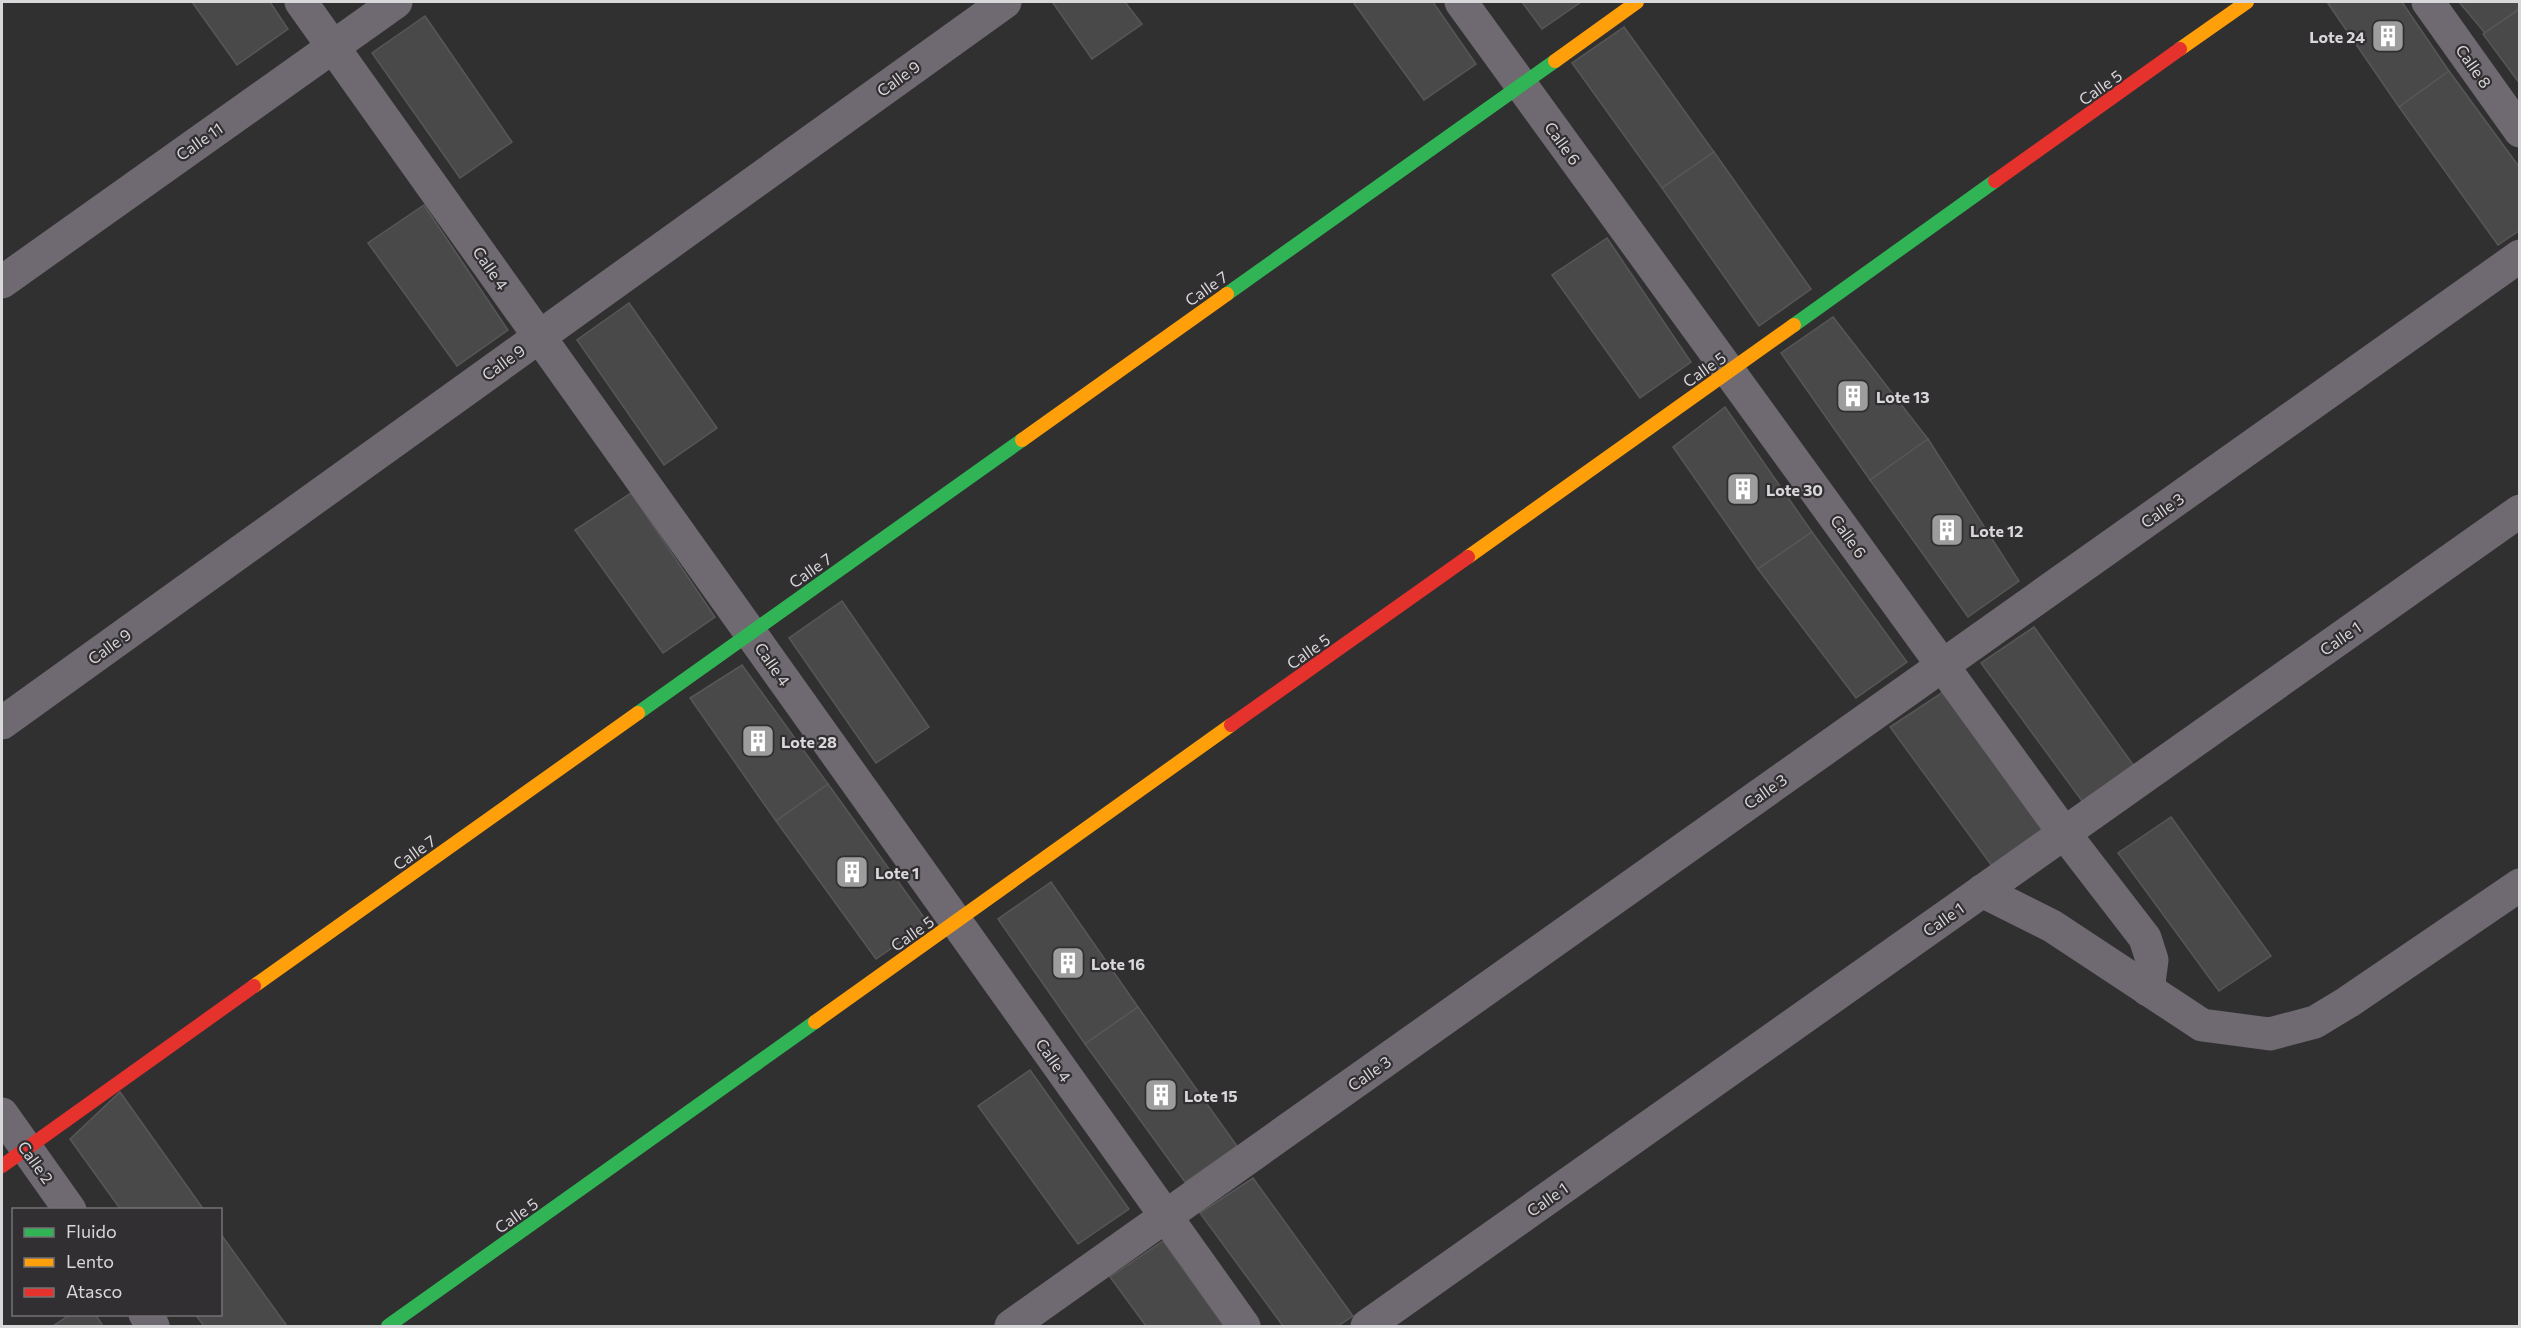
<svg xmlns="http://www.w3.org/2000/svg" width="2521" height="1328" font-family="Commissioner,sans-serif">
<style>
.building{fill:#4a494a;stroke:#585758;stroke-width:1.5}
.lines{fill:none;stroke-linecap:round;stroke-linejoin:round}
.street{stroke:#6f6a71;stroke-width:33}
.fast{stroke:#30b455;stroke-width:14}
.slow{stroke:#ff9f0a;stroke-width:14}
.jam{stroke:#e5322d;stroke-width:14}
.labels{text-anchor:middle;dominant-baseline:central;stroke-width:4.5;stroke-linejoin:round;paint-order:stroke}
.poi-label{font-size:16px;font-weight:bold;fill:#d8d7d9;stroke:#322f32;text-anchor:start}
.street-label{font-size:16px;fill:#d8d7d9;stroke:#322f32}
</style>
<rect width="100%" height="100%" fill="#313031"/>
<!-- building -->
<g class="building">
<polygon points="192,2 270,2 288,29 237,65"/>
<polygon points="1056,2 1125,2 1142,24 1092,59 1053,3"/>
<polygon points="1353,2 1433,2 1476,64 1424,100"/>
<polygon points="1522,2 1581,2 1542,29"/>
<polygon points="2327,2 2402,2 2449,71 2399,107"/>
<polygon points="2459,2 2520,2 2520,8 2485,33"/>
<polygon points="2520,9 2520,84 2483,34"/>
<polygon points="425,16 512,142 460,178 372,53"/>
<polygon points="1624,27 1714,152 1662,188 1572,63"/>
<polygon points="2449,71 2520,168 2520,230 2498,245 2399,107"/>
<polygon points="1714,152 1811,289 1759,326 1662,188"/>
<polygon points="424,205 508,330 457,366 368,243"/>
<polygon points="1607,238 1691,362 1640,398 1552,275"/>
<polygon points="629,303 717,428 664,465 577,340"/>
<polygon points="1833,317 1928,439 1870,480 1781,353"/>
<polygon points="1725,407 1812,532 1758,569 1673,447"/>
<polygon points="1928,439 2019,581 1968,617 1870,480"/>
<polygon points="631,493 715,617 663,653 575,530"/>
<polygon points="1812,532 1907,662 1856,698 1758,569"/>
<polygon points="842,601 929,727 876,763 789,638"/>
<polygon points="2034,627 2134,766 2082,801 1981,663"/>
<polygon points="742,665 828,784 776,821 690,698"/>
<polygon points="1943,692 2043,830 1992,866 1890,727"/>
<polygon points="828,784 928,923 876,959 776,821"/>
<polygon points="2171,817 2271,956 2219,991 2118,853"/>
<polygon points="1051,882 1138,1007 1085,1044 998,919"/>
<polygon points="1138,1007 1237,1146 1185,1182 1085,1044"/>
<polygon points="1030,1070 1129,1209 1078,1244 978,1106"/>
<polygon points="120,1092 204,1210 121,1210 70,1139"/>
<polygon points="1253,1178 1353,1316 1338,1326 1283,1326 1200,1213"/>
<polygon points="220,1233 287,1326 204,1326 195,1314 220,1314"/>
<polygon points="1163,1241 1224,1326 1146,1326 1110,1277"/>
<polygon points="71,1314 95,1314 103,1326 53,1326"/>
</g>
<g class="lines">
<!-- street -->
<g class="street">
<polyline points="301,2 1244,1326"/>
<polyline points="1461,2 2064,833 2145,938 2152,960 2148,990"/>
<polyline points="2428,2 2520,131"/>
<polyline points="2,282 396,2"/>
<polyline points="2,723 1005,2"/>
<polyline points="1982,891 2052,926 2202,1025 2270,1034 2315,1022 2348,1002 2520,885"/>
<polyline points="2,1114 70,1210"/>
<polyline points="145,1314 153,1326"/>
<polyline points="1011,1326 2520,256"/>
<polyline points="1367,1326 2520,511"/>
</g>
<!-- fast -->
<g class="fast">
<polyline points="1227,294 1555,61"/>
<polyline points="1794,325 1995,181"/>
<polyline points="638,713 1022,440"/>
<polyline points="388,1326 815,1022"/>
</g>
<!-- slow -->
<g class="slow">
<polyline points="2180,49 2247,2"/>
<polyline points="1555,61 1637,2"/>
<polyline points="1022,440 1227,294"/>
<polyline points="1468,557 1794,325"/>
<polyline points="254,986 638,713"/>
<polyline points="815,1022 1231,725"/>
</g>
<!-- jam -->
<g class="jam">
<polyline points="1995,181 2180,49"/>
<polyline points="1231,725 1468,557"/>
<polyline points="2,1166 254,986"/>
</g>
</g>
<!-- icons -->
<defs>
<symbol id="building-square" viewBox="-11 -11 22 22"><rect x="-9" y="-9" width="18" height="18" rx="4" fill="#9e9d9e" stroke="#322f32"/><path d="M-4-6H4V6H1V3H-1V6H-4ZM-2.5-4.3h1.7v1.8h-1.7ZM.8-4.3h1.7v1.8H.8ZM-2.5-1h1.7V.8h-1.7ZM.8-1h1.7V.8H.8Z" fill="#fff"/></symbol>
</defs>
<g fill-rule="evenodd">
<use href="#building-square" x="2369" y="17" width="38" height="38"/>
<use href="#building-square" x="1834" y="377" width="38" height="38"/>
<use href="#building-square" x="1724" y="470" width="38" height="38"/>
<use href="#building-square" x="1928" y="511" width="38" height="38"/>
<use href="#building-square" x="739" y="722" width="38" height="38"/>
<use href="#building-square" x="833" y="853" width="38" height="38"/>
<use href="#building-square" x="1049" y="944" width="38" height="38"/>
<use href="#building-square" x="1142" y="1076" width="38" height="38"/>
</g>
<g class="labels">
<!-- poi labels -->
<g class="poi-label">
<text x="2365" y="36" text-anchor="end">Lote 24</text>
<text x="1876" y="396">Lote 13</text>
<text x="1766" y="489">Lote 30</text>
<text x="1970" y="530">Lote 12</text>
<text x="781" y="741">Lote 28</text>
<text x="875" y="872">Lote 1</text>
<text x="1091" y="963">Lote 16</text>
<text x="1184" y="1095">Lote 15</text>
</g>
<!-- street labels -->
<g class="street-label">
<text transform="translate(2474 66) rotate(55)">Calle 8</text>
<text transform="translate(898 78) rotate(-36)">Calle 9</text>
<text transform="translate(2100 87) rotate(-35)">Calle 5</text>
<text transform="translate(199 141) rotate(-35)">Calle 11</text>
<text transform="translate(1563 143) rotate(54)">Calle 6</text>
<text transform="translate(491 268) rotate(55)">Calle 4</text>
<text transform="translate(1206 288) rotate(-35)">Calle 7</text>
<text transform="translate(503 362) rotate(-36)">Calle 9</text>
<text transform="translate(1704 369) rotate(-35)">Calle 5</text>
<text transform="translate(2162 510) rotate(-35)">Calle 3</text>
<text transform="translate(1849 536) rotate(54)">Calle 6</text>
<text transform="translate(810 570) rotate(-35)">Calle 7</text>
<text transform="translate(2340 638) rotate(-35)">Calle 1</text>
<text transform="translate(109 646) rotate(-36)">Calle 9</text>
<text transform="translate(1308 651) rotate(-35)">Calle 5</text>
<text transform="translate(773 664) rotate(55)">Calle 4</text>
<text transform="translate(1765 791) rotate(-35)">Calle 3</text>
<text transform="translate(414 852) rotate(-35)">Calle 7</text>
<text transform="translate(1943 919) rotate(-35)">Calle 1</text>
<text transform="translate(912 933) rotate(-35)">Calle 5</text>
<text transform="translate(1054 1060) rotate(55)">Calle 4</text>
<text transform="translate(1369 1073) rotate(-35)">Calle 3</text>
<text transform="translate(36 1162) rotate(54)">Calle 2</text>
<text transform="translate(1547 1199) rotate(-35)">Calle 1</text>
<text transform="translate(516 1215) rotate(-35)">Calle 5</text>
</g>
</g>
<!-- border -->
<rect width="2521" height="1328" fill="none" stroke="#d8d7d9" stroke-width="6"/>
<!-- legend -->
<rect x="12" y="1208" width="210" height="108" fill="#322f32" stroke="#747275" stroke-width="1.5"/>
<rect x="24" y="1228" width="30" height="9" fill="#30b455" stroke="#747275" stroke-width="1.5"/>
<text x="66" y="1238" font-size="18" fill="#d8d7d9">Fluido</text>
<rect x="24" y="1258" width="30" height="9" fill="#ff9f0a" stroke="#747275" stroke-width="1.5"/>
<text x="66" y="1268" font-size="18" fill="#d8d7d9">Lento</text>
<rect x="24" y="1288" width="30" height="9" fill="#e5322d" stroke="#747275" stroke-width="1.5"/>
<text x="66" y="1298" font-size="18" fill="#d8d7d9">Atasco</text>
</svg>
